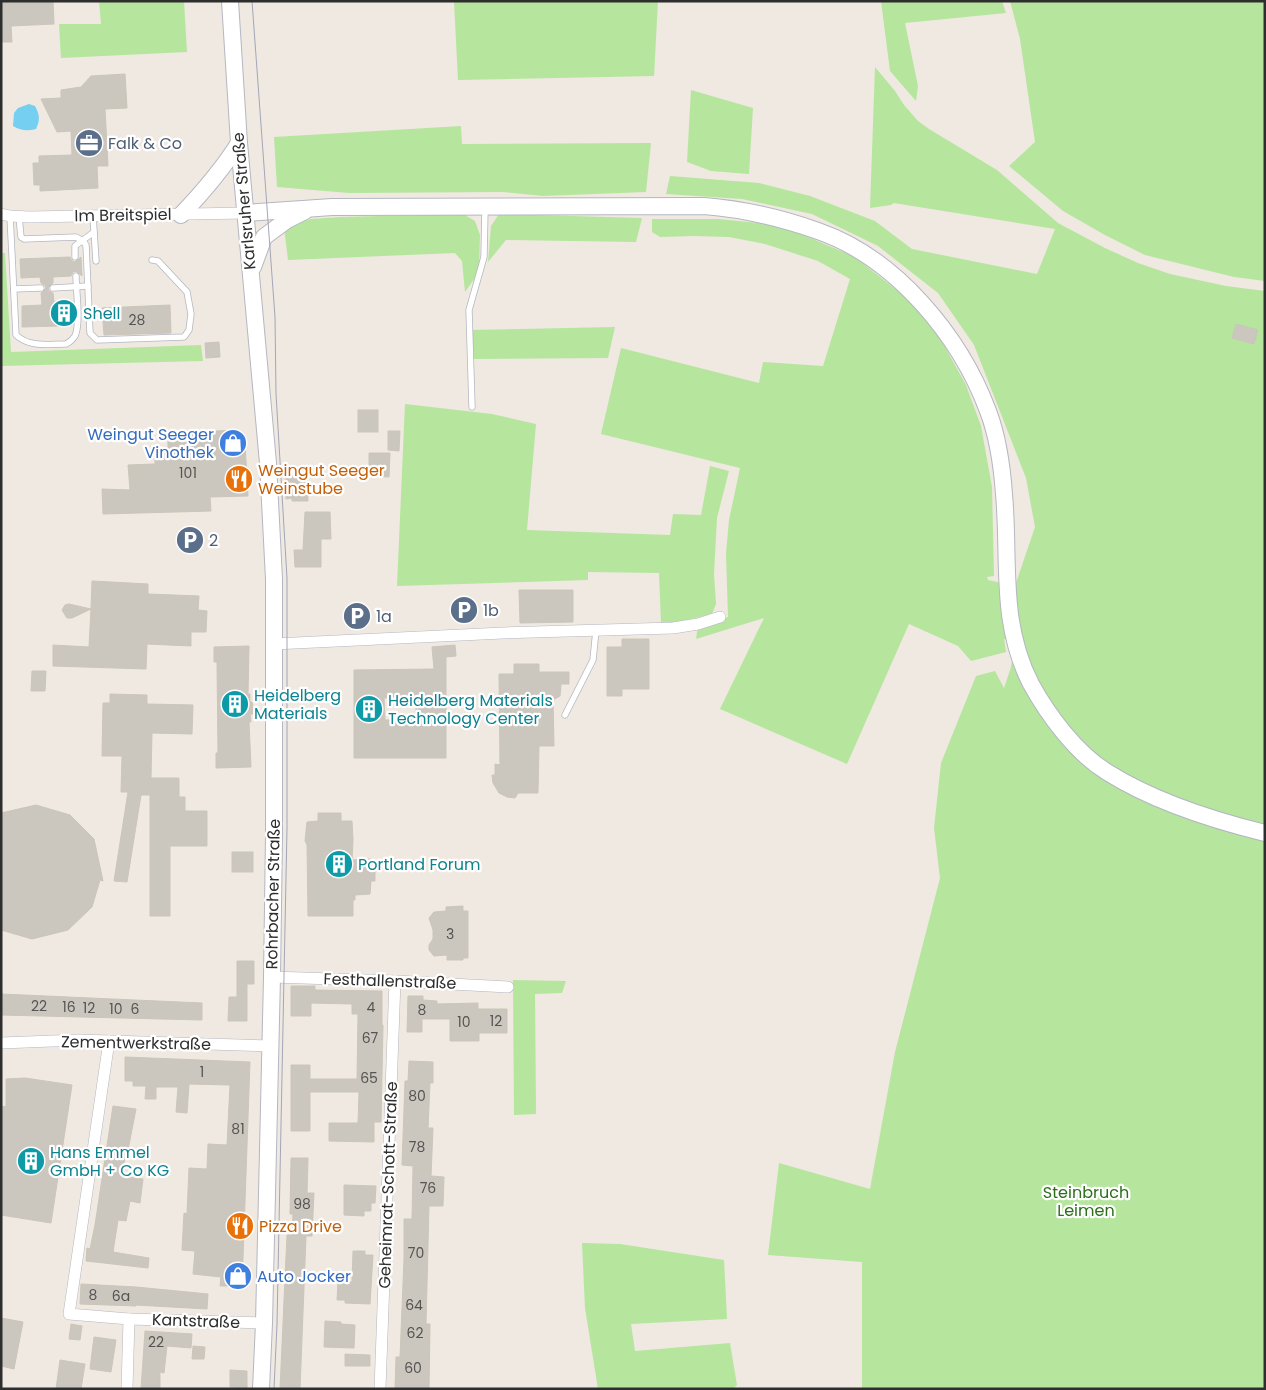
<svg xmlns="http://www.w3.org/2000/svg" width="1266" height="1390" font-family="Poppins,sans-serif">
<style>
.green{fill:#b6e59e}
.water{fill:#75cff0}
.building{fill:#cbc7bf;stroke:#cbc5ba;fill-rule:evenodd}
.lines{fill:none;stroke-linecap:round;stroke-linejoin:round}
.service-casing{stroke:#b4b7c1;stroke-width:7}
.minor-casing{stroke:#b4b7c1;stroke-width:12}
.secondary-casing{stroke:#b4b7c1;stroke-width:18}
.service{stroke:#fff;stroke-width:5.5}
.minor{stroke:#fff;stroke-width:11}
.secondary{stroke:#fff;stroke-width:16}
.tram{stroke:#a3a6b8;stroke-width:1}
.labels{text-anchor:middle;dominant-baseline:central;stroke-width:4.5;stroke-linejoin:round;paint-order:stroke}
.number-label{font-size:14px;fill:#555452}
.service-label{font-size:16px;fill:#4e5e75;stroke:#fff;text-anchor:start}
.street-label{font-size:16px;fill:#2e2e2e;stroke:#fff}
.culture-label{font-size:16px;fill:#0d838f;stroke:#fff;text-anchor:start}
.shop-label{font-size:16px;fill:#366cbe;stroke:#fff;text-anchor:end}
.food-label{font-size:16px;fill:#c56008;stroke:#fff;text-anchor:start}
.park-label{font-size:16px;fill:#2c6e1b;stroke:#fff}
</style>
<rect width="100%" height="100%" fill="#efe9e1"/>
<!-- green -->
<g class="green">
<polygon points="99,1 184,1 187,52 61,58 59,24 101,24"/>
<polygon points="658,1 654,76 458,80 454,2"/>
<polygon points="881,1 1002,1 1006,13 905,23 918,86 916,101 890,71"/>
<polygon points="1010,1 1265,1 1265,281 1234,277 1145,255 1105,235 1063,211 1009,166 1035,142 1020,39"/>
<polygon points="875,67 895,91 904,105 918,121 929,129 997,170 1058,223 1105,248 1138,263 1170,274 1226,286 1265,291 1265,1389 862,1389 862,1262 768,1255 779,1163 870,1189 895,1052 940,878 934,828 941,763 976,676 995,671 1004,688 1011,667 1015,642 1004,639 1006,652 971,661 958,646 909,624 847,764 720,709 764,618 696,639 698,626 728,617 726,553 729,520 740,468 601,434 621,348 759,383 763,362 823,366 850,279 818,261 765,244 729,237 694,236 660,237 652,232 652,219 718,219 780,225 855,257 918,307 922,312 945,347 966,385 981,426 992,487 994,576 987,577 988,580 1015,586 1035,527 1026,478 974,345 938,293 878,246 812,214 742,199 666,194 670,176 759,183 810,196 875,221 912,249 1037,274 1055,229 894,203 891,205 870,208"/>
<polygon points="691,90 753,108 749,174 711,171 687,162"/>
<polygon points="461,126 462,144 651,143 646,192 543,196 503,192 349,193 277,187 274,137"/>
<polygon points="463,214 475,221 480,235 479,272 465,292 462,261 455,253 288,260 284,227 311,219 341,217"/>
<polygon points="499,214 642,218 636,242 506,240 488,262 491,226"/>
<polygon points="1,253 5,253 11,352 201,345 203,361 1,366"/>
<polygon points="615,327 608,358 468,359 467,330"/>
<polygon points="405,404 492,414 536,424 527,530 670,535 673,514 701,515 710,466 729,471 717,518 714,574 716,604 712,614 683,621 661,623 659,573 588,572 588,580 397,586"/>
<polygon points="513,980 566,981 562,993 535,994 536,1114 514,1115"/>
<polygon points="582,1243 620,1244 724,1260 727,1319 631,1324 635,1351 730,1343 737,1385 733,1389 598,1389 585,1308"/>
</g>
<!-- water -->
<path class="water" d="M29 104 35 106C40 115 40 120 36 129 28 131 21 131 13 126L14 113 18 108Z"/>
<!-- building -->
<g class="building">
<polygon points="1,1 53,1 54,24 11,26 12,42 1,42"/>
<polygon points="125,74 127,108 105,109 108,166 97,166 98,188 40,191 40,185 34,185 33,163 39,163 39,156 72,155 71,131 57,132 41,99 61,98 61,90 81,87 91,76"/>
<polygon points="70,257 72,261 75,262 81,257 82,276 76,271 73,272 71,276 53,277 53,283 48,288 49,291 53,293 54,302 68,302 69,322 59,323 59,326 22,327 22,306 42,305 41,293 46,288 45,285 41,283 40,277 21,278 20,259"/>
<polygon points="170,305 171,333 104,335 102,308"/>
<polygon points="1236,324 1258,330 1254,344 1232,338"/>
<polygon points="219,342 220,357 206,358 205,343"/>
<rect x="358" y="410" width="20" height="22"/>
<polygon points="238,430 245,444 248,496 210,497 211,511 103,514 102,489 130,490 128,465 155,464 155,451 168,451 168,439 172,433"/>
<polygon points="388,431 400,431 399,451 388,450"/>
<polygon points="369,453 390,453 389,477 369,476"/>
<polygon points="307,475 308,501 292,501 292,498 286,499 285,476"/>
<polygon points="305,512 330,512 331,539 321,539 321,567 295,567 294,550 303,550"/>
<polygon points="92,581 148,584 148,594 199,596 198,610 207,611 206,632 191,632 191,646 147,644 146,669 53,666 53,645 89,647 91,609 72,618 67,618 62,610 65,605 69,604 91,609"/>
<polygon points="519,590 573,590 573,622 520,623"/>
<polygon points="622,639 649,639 649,689 622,689 622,696 607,696 607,647 622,647"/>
<path d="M455 645 456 656 446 657V758H354V670L434 669 432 647ZM384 698H416V720H385Z"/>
<polygon points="249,646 248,694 250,694 250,702 252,702 253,707 253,714 250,714 251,722 249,722 251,767 216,768 216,753 218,753 217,662 214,662 214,647"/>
<polygon points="514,664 539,664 539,672 569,672 569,684 561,684 560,696 553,700 554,746 539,746 538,793 518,793 515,798 507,797 499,793 493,783 492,775 495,775 495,764 500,765 499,674 514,674"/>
<polygon points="32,671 46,671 45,691 31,691"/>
<polygon points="110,694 147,695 147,704 193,705 192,734 152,733 151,778 179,778 179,797 185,797 185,811 207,811 207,846 170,846 170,916 150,916 150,795 141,795 127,882 114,881 128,792 121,792 122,756 102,756 103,703 110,703"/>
<polygon points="36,805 70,815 94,839 103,881 100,880 92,907 68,930 32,939 1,930 1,813"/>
<polygon points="318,813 341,813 341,821 352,821 353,840 352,860 371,859 371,869 375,869 375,881 371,881 370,894 355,895 355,900 353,900 353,916 308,916 307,845 305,841 307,822 318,821"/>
<rect x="232" y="852" width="21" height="20"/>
<polygon points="463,906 463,911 468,911 468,958 463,958 463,960 447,960 447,955 434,956 429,950 429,945 433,939 433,930 429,918 434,912 446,911 446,907"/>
<polygon points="237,961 254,961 254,984 247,984 247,1021 228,1021 229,997 237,997"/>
<polygon points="291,986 315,986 315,990 382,991 382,1025 383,1025 381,1122 374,1122 374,1142 329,1141 329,1123 358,1123 359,1092 310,1092 310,1131 291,1131 291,1065 310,1065 310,1079 357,1079 358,1014 352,1014 352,1004 311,1003 311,1016 291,1016"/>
<polygon points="1,994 202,1003 202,1020 1,1015"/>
<polygon points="408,996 423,996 423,1000 437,1001 437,1004 478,1003 478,1009 507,1009 507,1033 479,1033 479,1041 450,1041 450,1019 422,1019 422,1032 407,1032"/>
<polygon points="125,1057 250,1062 242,1286 220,1286 221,1277 193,1274 195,1251 182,1250 184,1213 187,1214 189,1168 207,1169 208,1144 227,1145 230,1085 189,1084 187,1113 176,1112 178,1087 156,1087 156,1099 145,1099 146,1086 133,1086 133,1081 125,1081"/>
<polygon points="409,1061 433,1062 433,1083 430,1083 428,1128 433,1128 431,1176 444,1177 443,1206 429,1206 426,1324 430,1324 429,1389 395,1389 396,1357 400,1357 404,1259 404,1219 412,1219 413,1166 402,1165 405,1081 408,1081"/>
<polygon points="25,1078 72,1085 51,1223 1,1215 1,1106 6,1107 6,1079"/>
<polygon points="113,1106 136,1109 128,1150 126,1150 122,1176 143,1179 140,1203 130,1201 126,1221 118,1220 113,1252 149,1258 148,1268 86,1261 87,1248 90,1249 95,1225"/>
<polygon points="291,1158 308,1158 307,1193 314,1193 312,1236 306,1236 300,1389 280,1389 287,1235 292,1235 293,1214 290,1214"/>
<polygon points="344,1185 376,1186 375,1203 371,1203 371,1211 364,1211 364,1216 344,1215"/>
<polygon points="353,1251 365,1251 365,1255 373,1255 370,1304 345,1303 345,1300 337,1300 338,1282 352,1282"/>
<polygon points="81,1284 136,1287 208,1294 207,1309 136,1305 136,1306 80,1304"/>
<polygon points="1,1318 23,1322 14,1369 1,1366"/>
<polygon points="325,1321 341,1322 341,1324 355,1325 354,1348 324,1347"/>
<polygon points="71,1324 82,1326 80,1340 69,1339"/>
<polygon points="145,1331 192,1334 191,1348 167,1346 164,1373 160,1372 160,1389 141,1389"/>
<polygon points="94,1337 116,1340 111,1372 90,1369"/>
<polygon points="193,1346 205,1347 204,1359 192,1359"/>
<polygon points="345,1354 370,1355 370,1366 345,1366"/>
<polygon points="60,1360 85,1364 81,1389 56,1389"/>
<polygon points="230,1370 247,1371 247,1388 230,1387"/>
</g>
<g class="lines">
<defs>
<g id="service">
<path d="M10 216 16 335C30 348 49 344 66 344 70 342 73 339 75 336 81 323 76 291 76 276"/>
<polyline points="93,216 96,261"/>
<polyline points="19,217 21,237 24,239 76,237 83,241 86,245 90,333 97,340 184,337 189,330 191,314 187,292 158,261 152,260"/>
<polyline points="75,257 75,246 94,232"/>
<polyline points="53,288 88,286"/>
<polyline points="14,289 41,288"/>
<polyline points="472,407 469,310 484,257 485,209"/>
<polyline points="565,715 593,660 596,630"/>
</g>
<g id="minor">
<polyline points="1,214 10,216 29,217 245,213"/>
<polyline points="274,644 503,633 673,628 698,624 720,617"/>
<polyline points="272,977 395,981 508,987"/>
<polyline points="109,1041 69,1314 129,1319 127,1389"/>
<polyline points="1,1043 78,1040 271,1046"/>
<polyline points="129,1319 264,1323"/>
<polyline points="380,1389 395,981"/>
</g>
<g id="secondary">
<polyline points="230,1 239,143 268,463 274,579 274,835 272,977 264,1323 261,1389"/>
<path d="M245 213 332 207 704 206C743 209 781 218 818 231 896 258 960 336 988 411 998 437 1002 466 1004 494 1010 560 999 622 1031 684 1048 715 1076 753 1107 772 1153 801 1212 820 1265 833"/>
<path d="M181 215C203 192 222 170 239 143"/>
<polyline points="253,267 264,237 287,220 305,211"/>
</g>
</defs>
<!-- service casing -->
<use href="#service" class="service-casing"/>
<!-- minor casing -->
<use href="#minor" class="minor-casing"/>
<!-- secondary casing -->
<use href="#secondary" class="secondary-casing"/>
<!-- service -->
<use href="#service" class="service"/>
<!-- minor -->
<use href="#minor" class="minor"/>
<!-- secondary -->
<use href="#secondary" class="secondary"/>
<!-- tram -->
<polyline class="tram" points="252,1 275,317 276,394 287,578 287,828 277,1324 274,1389"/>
</g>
<!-- icons -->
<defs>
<symbol id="office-disc" viewBox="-11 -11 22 22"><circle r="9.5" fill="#5c6f8a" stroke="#fff"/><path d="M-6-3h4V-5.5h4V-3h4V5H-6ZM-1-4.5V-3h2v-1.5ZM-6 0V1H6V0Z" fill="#fff"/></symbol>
<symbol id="building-disc" viewBox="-11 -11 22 22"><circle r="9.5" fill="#0f9aa8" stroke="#fff"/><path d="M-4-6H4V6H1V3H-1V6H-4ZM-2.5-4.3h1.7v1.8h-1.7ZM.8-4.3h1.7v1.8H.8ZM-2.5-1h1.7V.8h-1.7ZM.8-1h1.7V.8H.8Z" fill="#fff"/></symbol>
<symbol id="shop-disc" viewBox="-11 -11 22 22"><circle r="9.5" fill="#3f7fe0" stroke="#fff"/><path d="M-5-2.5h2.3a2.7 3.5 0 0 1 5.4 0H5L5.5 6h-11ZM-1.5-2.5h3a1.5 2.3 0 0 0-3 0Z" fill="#fff"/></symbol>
<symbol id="restaurant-disc" viewBox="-11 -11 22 22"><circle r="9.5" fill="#e8710a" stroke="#fff"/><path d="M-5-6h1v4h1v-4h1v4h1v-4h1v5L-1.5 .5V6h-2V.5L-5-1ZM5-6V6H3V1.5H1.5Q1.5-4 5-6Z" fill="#fff"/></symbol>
<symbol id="parking-disc" viewBox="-11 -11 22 22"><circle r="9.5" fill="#5c6f8a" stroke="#fff"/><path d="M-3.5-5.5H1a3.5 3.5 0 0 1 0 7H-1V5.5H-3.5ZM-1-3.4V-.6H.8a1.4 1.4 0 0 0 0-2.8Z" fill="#fff"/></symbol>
</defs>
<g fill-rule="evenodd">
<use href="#office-disc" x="73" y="127" width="32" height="32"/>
<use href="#building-disc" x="48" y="297" width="32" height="32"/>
<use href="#shop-disc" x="217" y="427" width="32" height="32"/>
<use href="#restaurant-disc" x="223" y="463" width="32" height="32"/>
<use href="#parking-disc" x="174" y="524" width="32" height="32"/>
<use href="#parking-disc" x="448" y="594" width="32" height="32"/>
<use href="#parking-disc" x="341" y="600" width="32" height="32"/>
<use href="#building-disc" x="219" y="688" width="32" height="32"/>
<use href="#building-disc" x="353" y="693" width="32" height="32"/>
<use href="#building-disc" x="323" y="848" width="32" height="32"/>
<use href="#building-disc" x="15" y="1145" width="32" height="32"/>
<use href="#restaurant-disc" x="224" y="1210" width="32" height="32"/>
<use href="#shop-disc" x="222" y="1260" width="32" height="32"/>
</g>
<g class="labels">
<!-- number labels -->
<g class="number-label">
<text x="137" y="320">28</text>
<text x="188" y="473">101</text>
<text x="450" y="934">3</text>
<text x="39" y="1006">22</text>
<text x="69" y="1007">16</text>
<text x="371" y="1007">4</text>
<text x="89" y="1008">12</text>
<text x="116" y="1009">10</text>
<text x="135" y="1009">6</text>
<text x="422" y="1010">8</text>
<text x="496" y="1021">12</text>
<text x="464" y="1022">10</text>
<text x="370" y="1038">67</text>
<text x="202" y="1072">1</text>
<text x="369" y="1078">65</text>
<text x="417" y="1096">80</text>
<text x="238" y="1129">81</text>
<text x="417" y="1147">78</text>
<text x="428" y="1188">76</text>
<text x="302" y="1204">98</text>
<text x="416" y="1253">70</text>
<text x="93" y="1295">8</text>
<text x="121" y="1296">6a</text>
<text x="414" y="1305">64</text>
<text x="415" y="1333">62</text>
<text x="156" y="1342">22</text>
<text x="413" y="1368">60</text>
</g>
<!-- service labels -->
<g class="service-label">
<text x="108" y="143">Falk &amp; Co</text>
<text x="209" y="540">2</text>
<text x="483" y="610">1b</text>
<text x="376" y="616">1a</text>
</g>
<!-- street labels -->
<g class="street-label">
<text transform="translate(244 201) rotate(-95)">Karlsruher Straße</text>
<text transform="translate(123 215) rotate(-1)">Im Breitspiel</text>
<text transform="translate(273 894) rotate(-89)">Rohrbacher Straße</text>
<text transform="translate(390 981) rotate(2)">Festhallenstraße</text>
<text transform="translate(136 1043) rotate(1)">Zementwerkstraße</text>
<text transform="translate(388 1185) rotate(-88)">Geheimrat-Schott-Straße</text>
<text transform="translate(196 1321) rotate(2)">Kantstraße</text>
</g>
<!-- culture labels -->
<g class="culture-label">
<text x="83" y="313">Shell</text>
<text x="254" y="695">Heidelberg<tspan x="254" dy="18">Materials</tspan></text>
<text x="388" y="700">Heidelberg Materials<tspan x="388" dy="18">Technology Center</tspan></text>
<text x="358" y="864">Portland Forum</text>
<text x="50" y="1152">Hans Emmel<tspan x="50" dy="18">GmbH + Co KG</tspan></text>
</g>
<!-- shop labels -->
<g class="shop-label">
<text x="214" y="434">Weingut Seeger<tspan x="214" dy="18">Vinothek</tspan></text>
<text x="257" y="1276" text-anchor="start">Auto Jocker</text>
</g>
<!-- food labels -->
<g class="food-label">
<text x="258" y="470">Weingut Seeger<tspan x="258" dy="18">Weinstube</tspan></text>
<text x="259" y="1226">Pizza Drive</text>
</g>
<!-- park labels -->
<g class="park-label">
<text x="1086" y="1192">Steinbruch<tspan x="1086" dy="18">Leimen</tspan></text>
</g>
</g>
<!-- border -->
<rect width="1266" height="1390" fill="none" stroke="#2e2e2e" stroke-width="5"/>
</svg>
